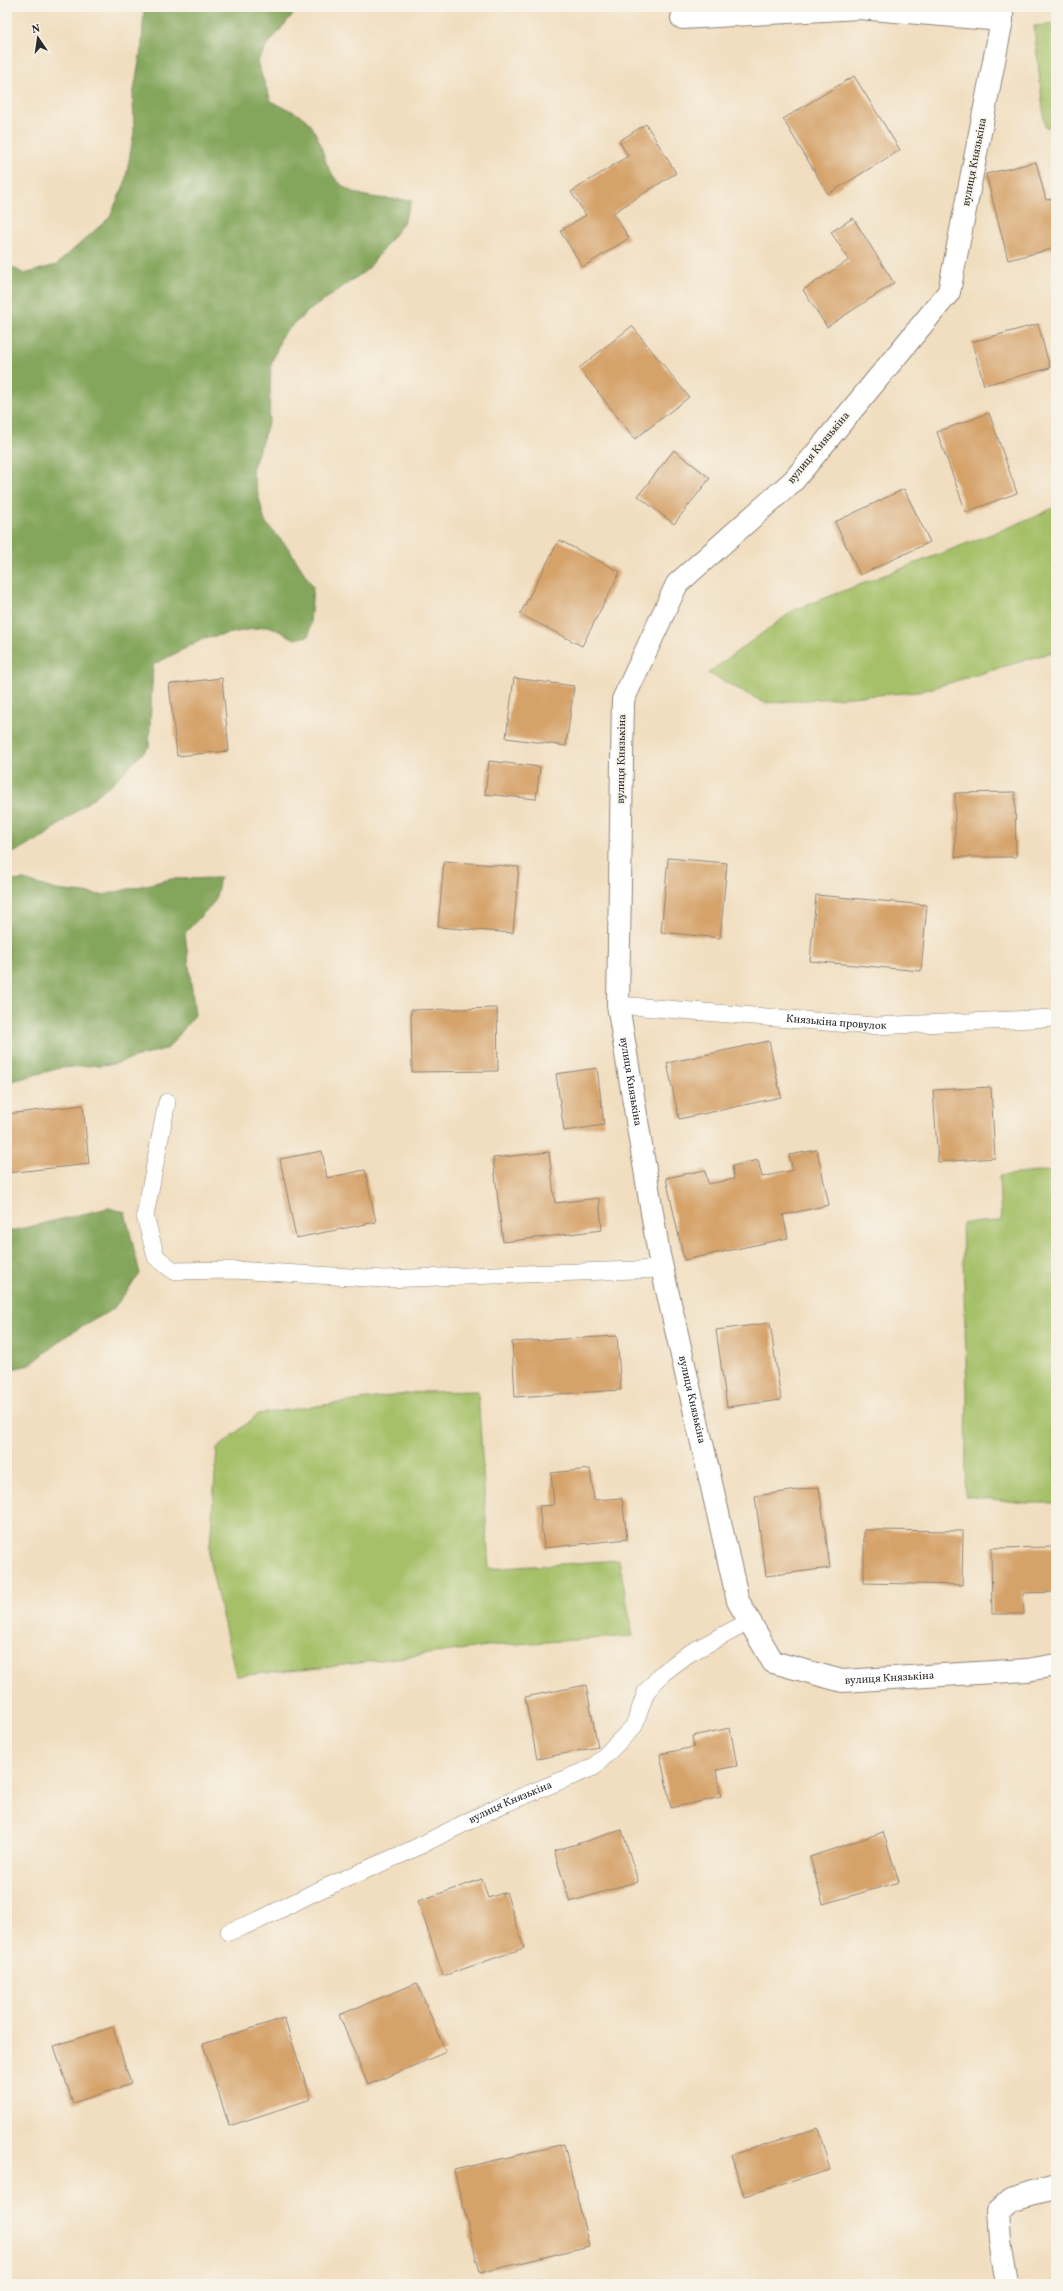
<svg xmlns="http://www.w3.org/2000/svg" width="1063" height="2291" font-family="Vollkorn,serif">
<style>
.green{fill:#a5c067;stroke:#687649}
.forest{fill:#84a65c;stroke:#586844}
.building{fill:#d5a269}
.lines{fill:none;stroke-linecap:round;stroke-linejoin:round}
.service-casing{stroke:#8e8476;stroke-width:18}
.minor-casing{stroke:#8e8476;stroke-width:24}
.service{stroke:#fff;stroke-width:17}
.minor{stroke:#fff;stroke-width:22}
.labels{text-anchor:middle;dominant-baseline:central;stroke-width:3.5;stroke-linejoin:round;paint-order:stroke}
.street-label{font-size:11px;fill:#2b2b2b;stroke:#f7f3e8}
</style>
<rect width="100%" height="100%" fill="#f7f3e8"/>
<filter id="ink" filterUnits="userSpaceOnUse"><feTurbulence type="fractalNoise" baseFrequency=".025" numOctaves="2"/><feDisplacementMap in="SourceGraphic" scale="8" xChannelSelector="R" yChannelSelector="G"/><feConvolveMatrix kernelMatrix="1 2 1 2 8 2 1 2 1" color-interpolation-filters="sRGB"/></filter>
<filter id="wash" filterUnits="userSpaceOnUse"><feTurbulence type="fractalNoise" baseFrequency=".012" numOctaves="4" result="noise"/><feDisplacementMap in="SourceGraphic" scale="16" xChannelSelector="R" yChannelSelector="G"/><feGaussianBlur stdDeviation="0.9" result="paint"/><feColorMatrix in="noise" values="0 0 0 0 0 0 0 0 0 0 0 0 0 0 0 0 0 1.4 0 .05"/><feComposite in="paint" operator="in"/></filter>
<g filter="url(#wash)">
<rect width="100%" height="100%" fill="#f1dec0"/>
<!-- green -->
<g class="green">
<polygon points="1056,24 1056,127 1045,127 1034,26"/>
<polygon points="1056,506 1056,651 919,692 765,703 708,673 794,610 1033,518"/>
<polygon points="1056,1170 1056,1503 1026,1503 965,1496 967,1396 962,1223 1001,1221 999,1176"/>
<polygon points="478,1391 489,1569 619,1560 633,1636 488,1646 321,1668 236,1676 209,1559 217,1449 258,1414 419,1392"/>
</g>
<!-- forest -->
<g class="forest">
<path d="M144 7H299L269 43 257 62 271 101C281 107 295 111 304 118 314 126 321 144 324 156 337 200 373 198 412 200L403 223 368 269 307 312 282 335 271 365 269 421 252 470 265 522 289 549 313 587 309 636 295 639 269 626 205 638 153 665 149 747 115 781 42 838 7 856V264L24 274 56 265 109 218 125 183 134 132 133 96 142 44Z"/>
<polygon points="220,878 215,901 185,933 195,1015 168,1048 114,1064 60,1068 13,1081 7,1085 7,881 24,880 56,890 103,895 171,879"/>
<polygon points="108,1208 125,1212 140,1274 113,1309 66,1336 30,1365 7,1370 7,1232"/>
</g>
<g id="blocks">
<!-- building -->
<g class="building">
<polygon points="854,76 900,150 828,194 783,119"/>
<polygon points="646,124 676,173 613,213 629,238 583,267 560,231 586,215 571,192 628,156 619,141"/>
<polygon points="1036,162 1046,200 1056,198 1056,248 1008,260 986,174"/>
<polygon points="853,218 894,283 827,327 803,290 849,260 831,232"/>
<polygon points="1038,324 1050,368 984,385 972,342"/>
<polygon points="632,326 689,397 635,439 579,368"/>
<polygon points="989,413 1017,493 966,512 937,432"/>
<polygon points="674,450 710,478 674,524 638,496"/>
<polygon points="904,489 930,542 860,575 835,522"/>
<polygon points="559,540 620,572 582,646 520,614"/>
<polygon points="222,678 229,751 177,756 169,684"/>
<polygon points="514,678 574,686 566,746 506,738"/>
<polygon points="489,761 540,767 536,799 485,794"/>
<polygon points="1015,792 1016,857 955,857 955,793"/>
<polygon points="668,858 727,863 720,938 661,932"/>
<polygon points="444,861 519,867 513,933 438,927"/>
<polygon points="816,895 927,905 921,971 810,961"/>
<polygon points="497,1008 498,1071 412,1072 411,1010"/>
<polygon points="769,1041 781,1097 679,1119 667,1063"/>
<polygon points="597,1068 604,1125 564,1131 556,1074"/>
<polygon points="991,1087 995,1158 938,1162 933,1090"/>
<polygon points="83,1105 89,1164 7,1173 7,1114"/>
<polygon points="817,1150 829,1205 783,1215 788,1238 684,1260 666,1178 705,1170 708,1184 734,1179 732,1166 758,1160 762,1177 793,1170 789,1155"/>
<polygon points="322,1151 327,1178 365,1170 376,1222 296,1238 280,1159"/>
<polygon points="549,1152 555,1203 599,1198 602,1230 503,1242 493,1158"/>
<polygon points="770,1323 781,1400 727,1407 716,1330"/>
<polygon points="617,1336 621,1390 515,1397 512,1342"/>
<polygon points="590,1469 594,1500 622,1498 627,1539 544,1548 539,1506 554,1505 551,1473"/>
<polygon points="819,1487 830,1568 766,1576 755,1496"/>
<polygon points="864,1530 963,1531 962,1585 864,1583"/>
<polygon points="1056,1547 1056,1592 1023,1593 1024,1614 992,1614 991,1548"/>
<polygon points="586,1685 598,1747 537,1759 525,1697"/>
<polygon points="730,1728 737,1766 716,1770 721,1797 671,1808 660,1754 694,1747 692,1736"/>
<polygon points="622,1830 638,1881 570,1902 554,1851"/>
<polygon points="883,1832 899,1882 823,1904 810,1857"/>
<polygon points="482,1879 488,1898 506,1892 524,1948 443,1976 418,1901"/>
<polygon points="417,1983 446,2052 368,2085 339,2015"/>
<polygon points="284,2018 311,2099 229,2126 203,2044"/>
<polygon points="113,2027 131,2084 73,2103 54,2046"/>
<polygon points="818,2128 830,2170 744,2196 731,2155"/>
<polygon points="564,2144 589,2246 480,2273 454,2170"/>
</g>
</g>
</g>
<g filter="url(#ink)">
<use href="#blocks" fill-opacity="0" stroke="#8e8476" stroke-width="1"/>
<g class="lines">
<defs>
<g id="service">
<path id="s1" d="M618 1005 875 1026 1056 1018"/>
<polyline points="167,1102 145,1216 156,1257 174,1271 234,1270 384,1279 662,1269"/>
<path id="s2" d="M229 1932 259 1920 315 1892 409 1851 499 1806 594 1767 634 1726 646 1692 663 1673 688 1654 750 1621"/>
</g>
<g id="minor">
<path id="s3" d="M1002 7V20L949 292 794 480 677 584 623 700 618 1005 659 1255 738 1601 773 1662 842 1681 1027 1670 1056 1665"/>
<polyline points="682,18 859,8 1002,20"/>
<polyline points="1007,2284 1000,2241 998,2211 1010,2200 1056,2187"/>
</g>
</defs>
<!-- service casing -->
<use href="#service" class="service-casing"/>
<!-- minor casing -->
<use href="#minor" class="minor-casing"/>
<!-- service -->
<use href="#service" class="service"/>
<!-- minor -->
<use href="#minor" class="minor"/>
</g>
</g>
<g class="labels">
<!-- street labels -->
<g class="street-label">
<text transform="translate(975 162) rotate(-79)">вулиця Князькіна</text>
<text transform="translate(819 448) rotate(-50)">вулиця Князькіна</text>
<text transform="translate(622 759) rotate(-89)">вулиця Князькіна</text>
<text stroke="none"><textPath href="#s1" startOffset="219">Князькіна провулок</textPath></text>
<text stroke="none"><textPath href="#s3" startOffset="1201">вулиця Князькіна</textPath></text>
<text stroke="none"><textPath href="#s3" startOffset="1525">вулиця Князькіна</textPath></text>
<text stroke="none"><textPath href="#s3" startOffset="1921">вулиця Князькіна</textPath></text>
<text stroke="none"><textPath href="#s2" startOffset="310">вулиця Князькіна</textPath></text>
</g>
</g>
<!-- margin -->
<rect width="1063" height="2291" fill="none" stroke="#f7f3e8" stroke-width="24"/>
<!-- north arrow -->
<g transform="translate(38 38) rotate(347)" stroke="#f7f3e8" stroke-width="3" paint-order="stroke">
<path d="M0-3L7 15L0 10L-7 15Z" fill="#2b2b2b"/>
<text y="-6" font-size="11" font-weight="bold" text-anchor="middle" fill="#2b2b2b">N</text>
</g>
</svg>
